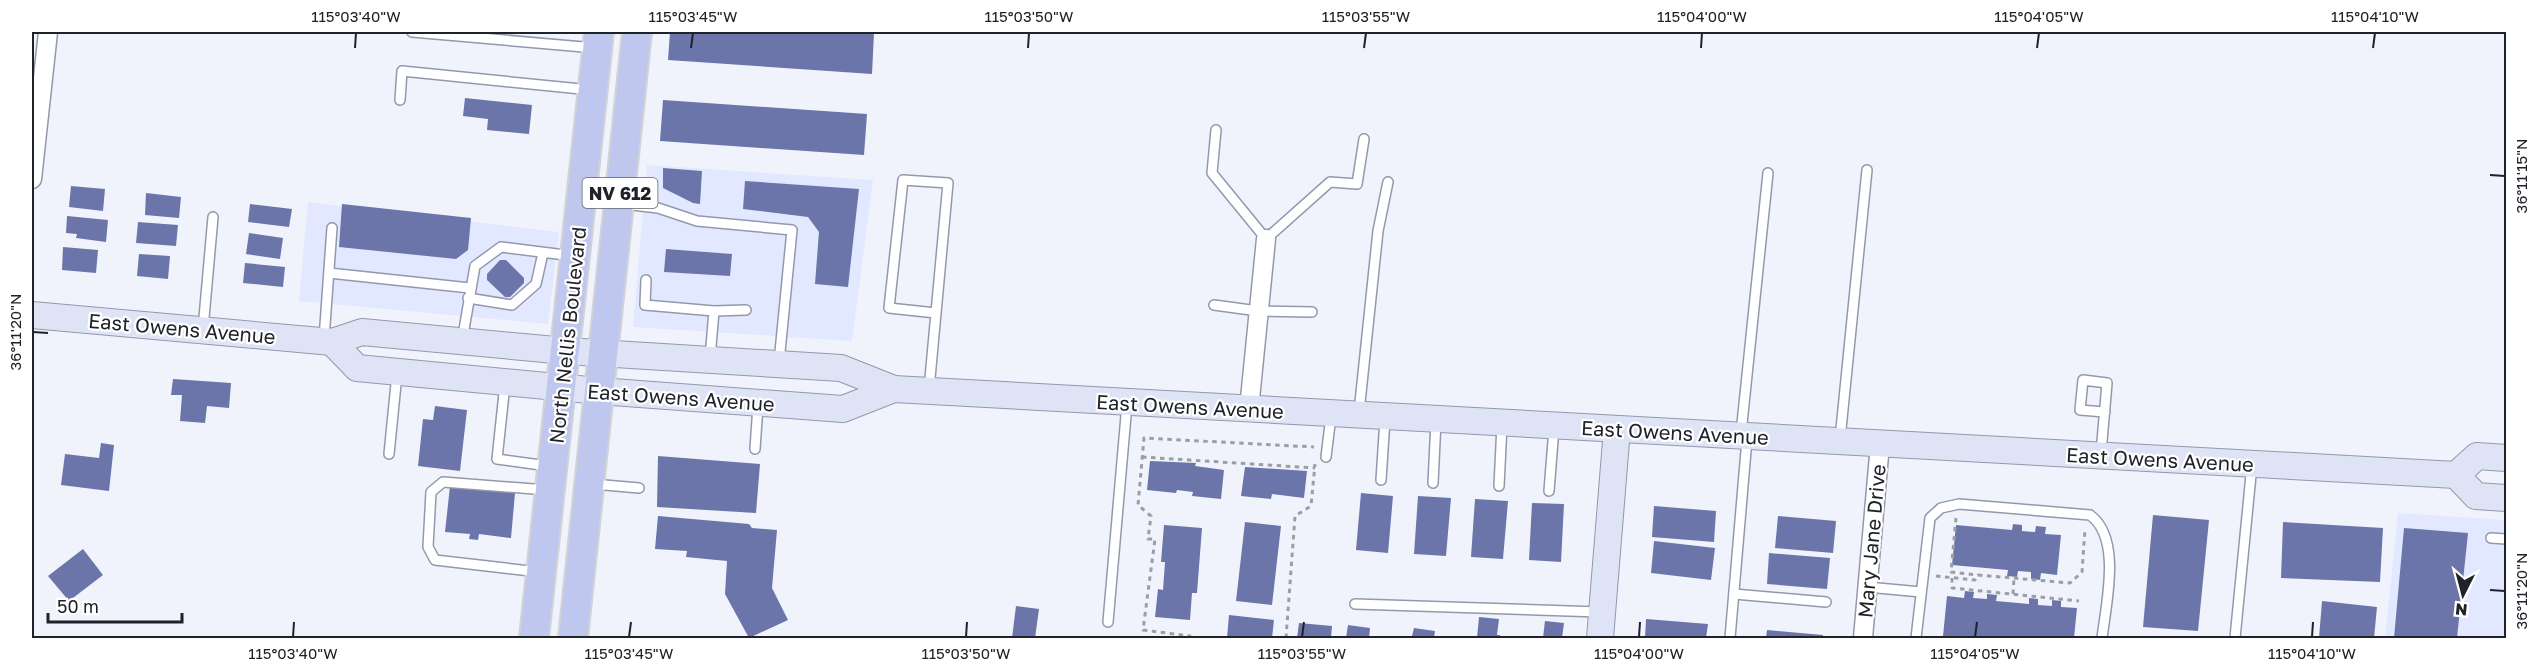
<svg xmlns="http://www.w3.org/2000/svg" width="2538" height="670" font-family="'Golos Text',sans-serif">
<style>
.built{fill:#e2e8ff}
.building{fill:#6b75a9}
.lines{fill:none;stroke-linecap:round;stroke-linejoin:round}
.lane-casing{stroke:#9398ac;stroke-width:12}
.street-casing{stroke:#9398ac;stroke-width:21}
.secondary-casing{stroke:#9398ac;stroke-width:28}
.primary-casing{stroke:#d2d3d4;stroke-width:32}
.path{stroke:#9c9ea6;stroke-width:3;stroke-dasharray:4.5 4.5;stroke-linecap:butt}
.lane{stroke:#fff;stroke-width:9}
.street{stroke:#fff;stroke-width:18}
.secondary{stroke:#dfe3f6;stroke-width:26}
.primary{stroke:#bfc7ee;stroke-width:28}
.ticks{fill:none;stroke:#202229;stroke-width:2}
.labels{text-anchor:middle;dominant-baseline:central;stroke-width:4.5;stroke-linejoin:round;paint-order:stroke}
.shield{fill:#fff;stroke:#636469;stroke-width:1.5}
.shield-label{font-size:18px;font-weight:bold;fill:#202229}
.street-label{font-size:20px;fill:#202229;stroke:#fff}
.neatline{fill:none;stroke:#202229;stroke-width:2}
.ticks-label{font-size:15px;text-anchor:middle;fill:#202229}
</style>
<rect width="100%" height="100%" fill="#f1f3fc"/>
<!-- built -->
<g class="built">
<polygon points="647,165 873,180 852,341 633,327"/>
<polygon points="308,202 559,232 548,324 299,301"/>
<polygon points="2398,513 2506,520 2506,638 2385,638"/>
</g>
<!-- building -->
<g class="building">
<polygon points="670,32 874,33 872,74 668,60"/>
<polygon points="465,98 532,105 529,134 487,130 488,119 463,116"/>
<polygon points="663,100 867,114 864,155 660,141"/>
<polygon points="663,168 702,171 700,204 693,203 663,188"/>
<polygon points="745,181 859,189 848,287 815,284 819,232 808,217 743,209"/>
<polygon points="71,186 105,189 103,211 69,207"/>
<polygon points="146,193 181,197 179,218 145,215"/>
<polygon points="250,204 292,209 289,227 248,222"/>
<polygon points="342,204 471,218 468,250 456,259 339,247"/>
<polygon points="67,216 108,220 106,242 76,238 77,234 66,233"/>
<polygon points="138,222 178,225 176,246 136,243"/>
<polygon points="249,233 283,238 280,259 246,254"/>
<polygon points="63,247 98,250 96,273 62,270"/>
<polygon points="666,249 732,254 730,276 664,272"/>
<polygon points="139,254 170,256 168,279 137,276"/>
<polygon points="500,260 506,260 524,278 524,283 510,297 505,297 487,280 487,274"/>
<polygon points="245,263 285,267 283,287 243,283"/>
<polygon points="173,379 231,383 229,408 207,406 205,423 180,421 182,395 171,395"/>
<polygon points="435,406 467,410 460,471 418,466 423,419 433,420"/>
<polygon points="101,443 114,445 109,491 61,485 65,454 99,458"/>
<polygon points="658,456 760,464 756,513 657,507"/>
<polygon points="1150,461 1196,463 1195,466 1224,470 1221,499 1192,496 1193,492 1177,490 1176,493 1147,490"/>
<polygon points="1245,467 1307,471 1304,498 1272,494 1271,499 1241,496"/>
<polygon points="450,486 515,493 511,538 479,534 478,540 469,539 470,534 445,532"/>
<polygon points="1361,493 1393,496 1388,553 1356,550"/>
<polygon points="1418,496 1451,498 1446,556 1414,554"/>
<polygon points="1475,499 1508,501 1503,559 1471,557"/>
<polygon points="1532,503 1564,504 1561,562 1529,560"/>
<polygon points="1654,506 1716,511 1714,542 1652,537"/>
<polygon points="2153,515 2209,520 2198,631 2143,627"/>
<polygon points="658,516 749,524 752,528 777,530 772,588 788,620 749,638 725,594 727,561 686,557 687,551 655,549"/>
<polygon points="1778,516 1836,521 1833,553 1775,548"/>
<polygon points="1245,522 1281,526 1272,605 1236,601"/>
<polygon points="2283,522 2383,528 2380,582 2281,578"/>
<polygon points="2013,524 2022,525 2022,531 2035,532 2036,526 2046,527 2045,534 2061,535 2057,575 2041,573 2040,580 2031,579 2031,572 2018,571 2017,577 2007,576 2008,570 1952,565 1956,525 2012,530"/>
<polygon points="1164,525 1202,528 1197,593 1192,593 1190,620 1155,617 1158,589 1163,590 1165,562 1161,562"/>
<polygon points="2404,528 2468,533 2457,638 2394,638"/>
<polygon points="1654,541 1715,548 1711,580 1651,573"/>
<polygon points="83,549 103,575 69,601 48,576"/>
<polygon points="1769,553 1830,558 1827,589 1767,584"/>
<polygon points="1965,591 1974,592 1973,598 1987,599 1987,594 1997,595 1996,601 2029,604 2029,598 2038,599 2038,605 2052,606 2052,600 2061,601 2061,607 2077,608 2074,638 1960,638 1943,636 1947,596 1964,598"/>
<polygon points="2322,601 2377,607 2374,638 2319,638"/>
<polygon points="1016,606 1039,609 1035,638 1012,638"/>
<polygon points="1229,615 1274,620 1272,638 1227,638"/>
<polygon points="1479,617 1499,619 1497,635 1500,635 1500,638 1477,638"/>
<polygon points="1646,619 1708,624 1706,638 1645,638"/>
<polygon points="1545,621 1564,623 1562,638 1543,638"/>
<polygon points="1299,623 1332,626 1331,638 1297,638"/>
<polygon points="1348,625 1370,628 1369,638 1346,638"/>
<polygon points="1414,628 1435,631 1434,638 1406,638 1407,636 1412,636"/>
<polygon points="1767,630 1823,635 1823,638 1766,638"/>
</g>
<g class="lines">
<defs>
<g id="lane">
<polyline points="412,32 595,48"/>
<polyline points="400,100 402,71 591,90"/>
<polyline points="1216,130 1212,173 1266,239 1330,182 1357,184 1364,139"/>
<polyline points="623,204 658,208 697,221 792,230 779,362"/>
<polyline points="329,273 470,288"/>
<polyline points="646,280 645,305 714,311 710,358"/>
<polyline points="468,298 512,305 536,284 543,253"/>
<polyline points="1214,305 1258,311 1312,312"/>
<polyline points="714,311 746,310"/>
<polyline points="203,329 213,217"/>
<polyline points="324,339 332,228"/>
<polyline points="462,341 475,266 501,247 573,256"/>
<polyline points="505,384 497,459 548,466"/>
<polyline points="929,389 936,313 889,308 903,180 948,183 936,313"/>
<polyline points="1359,412 1378,231 1388,182"/>
<polyline points="1741,433 1768,173"/>
<polyline points="1840,439 1867,170"/>
<polyline points="755,449 758,405"/>
<polyline points="2101,453 2107,383 2083,380 2080,410 2105,412"/>
<polyline points="389,454 397,374"/>
<polyline points="1326,457 1331,416"/>
<polyline points="1381,480 1385,419"/>
<polyline points="1433,483 1436,421"/>
<polyline points="593,484 639,488"/>
<polyline points="1499,486 1502,425"/>
<polyline points="1549,491 1554,428"/>
<polyline points="2491,538 2506,539"/>
<polyline points="539,572 435,560 428,547 431,492 443,482 547,490"/>
<polyline points="1867,587 1921,592"/>
<polyline points="1734,594 1826,602"/>
<polyline points="1355,604 1599,612"/>
<polyline points="1108,622 1127,404"/>
<polyline points="1730,638 1747,439"/>
<path d="M1916 638 1930 518 1941 508 1959 504 2090 515C2122 538 2106 604 2102 638"/>
<polyline points="2235,638 2252,465"/>
</g>
<g id="street">
<polyline points="32,179 48,32"/>
<polyline points="1249,409 1266,239"/>
<polyline points="1863,638 1880,444"/>
</g>
<g id="secondary">
<polyline points="32,315 332,342 362,332 566,351 841,368 894,389 2456,475 2476,496 2506,498"/>
<polyline points="332,342 357,368 599,391 843,409 894,389"/>
<polyline points="2456,475 2477,456 2506,458"/>
<polyline points="1600,638 1617,429"/>
</g>
<g id="primary">
<polyline points="534,638 599,32"/>
<polyline points="573,638 637,32"/>
</g>
</defs>
<!-- lane casing -->
<use href="#lane" class="lane-casing"/>
<!-- street casing -->
<use href="#street" class="street-casing"/>
<!-- secondary casing -->
<use href="#secondary" class="secondary-casing"/>
<!-- primary casing -->
<use href="#primary" class="primary-casing"/>
<!-- path -->
<g class="path">
<polyline points="1142,457 1315,468"/>
<polyline points="1956,518 1951,572 1978,575"/>
<polyline points="1936,576 1975,580 1978,575 2070,583 2082,572 2085,529"/>
<polyline points="1952,578 1952,588 2079,601"/>
<polyline points="2013,594 2014,578"/>
<polyline points="1190,638 1190,636 1143,630 1155,539 1148,539 1151,516 1138,505 1144,438 1314,447"/>
<polyline points="1286,638 1295,516 1311,506 1315,464"/>
</g>
<!-- lane -->
<use href="#lane" class="lane"/>
<!-- street -->
<use href="#street" class="street"/>
<!-- secondary -->
<use href="#secondary" class="secondary"/>
<!-- primary -->
<use href="#primary" class="primary"/>
</g>
<!-- ticks -->
<path class="ticks" d="M355 48 356 33M691 48 693 33M1028 48 1029 33M1364 48 1366 33M1701 48 1702 33M2037 48 2039 33M2373 48 2375 33M2490 175 2505 176M33 332 48 333M2490 590 2505 591M293 637 294 622M629 637 631 622M966 637 967 622M1302 637 1304 622M1639 637 1640 622M1975 637 1977 622M2312 637 2313 622"/>
<g class="labels">
<!-- shield labels -->
<rect class="shield" x="582.5" y="178" width="75" height="30" rx="4.5"/>
<g class="shield-label">
<text x="620" y="193">NV 612</text>
</g>
<!-- street labels -->
<g class="street-label">
<text transform="translate(182 328) rotate(5)">East Owens Avenue</text>
<text transform="translate(567 335) rotate(-84)">North Nellis Boulevard</text>
<text transform="translate(681 397) rotate(4)">East Owens Avenue</text>
<text transform="translate(1190 406) rotate(3)">East Owens Avenue</text>
<text transform="translate(1675 432) rotate(3)">East Owens Avenue</text>
<text transform="translate(2160 459) rotate(3)">East Owens Avenue</text>
<text transform="translate(1871 541) rotate(-85)">Mary Jane Drive</text>
</g>
</g>
<!-- border -->
<rect width="2538" height="670" fill="none" stroke="#ffffff" stroke-width="66"/>
<!-- north arrow -->
<g transform="translate(2463 595) rotate(186)" stroke="#ffffff" stroke-width="4.5" paint-order="stroke">
<path d="M0-4.5L10 22L0 15L-10 22Z" fill="#202229"/>
<text y="-9" font-size="16" font-weight="bold" text-anchor="middle" fill="#202229">N</text>
</g>
<!-- scale -->
<path d="M48 613v9h134v-9" fill="none" stroke="#202229" stroke-width="3"/>
<text x="57" y="613" font-size="18" fill="#202229" stroke="#ffffff" stroke-width="4.5" paint-order="stroke">50 m</text>
<rect x="33" y="33" width="2472" height="604" class="neatline"/>
<g class="ticks-label">
<text x="356" y="22">115°03'40"W</text>
<text x="693" y="22">115°03'45"W</text>
<text x="1029" y="22">115°03'50"W</text>
<text x="1366" y="22">115°03'55"W</text>
<text x="1702" y="22">115°04'00"W</text>
<text x="2039" y="22">115°04'05"W</text>
<text x="2375" y="22">115°04'10"W</text>
<text transform="translate(2522 176) rotate(-90)" y="5">36°11'15"N</text>
<text transform="translate(16 332) rotate(-90)" y="5">36°11'20"N</text>
<text transform="translate(2522 591) rotate(-90)" y="5">36°11'20"N</text>
<text x="293" y="659">115°03'40"W</text>
<text x="629" y="659">115°03'45"W</text>
<text x="966" y="659">115°03'50"W</text>
<text x="1302" y="659">115°03'55"W</text>
<text x="1639" y="659">115°04'00"W</text>
<text x="1975" y="659">115°04'05"W</text>
<text x="2312" y="659">115°04'10"W</text>
</g>
</svg>
